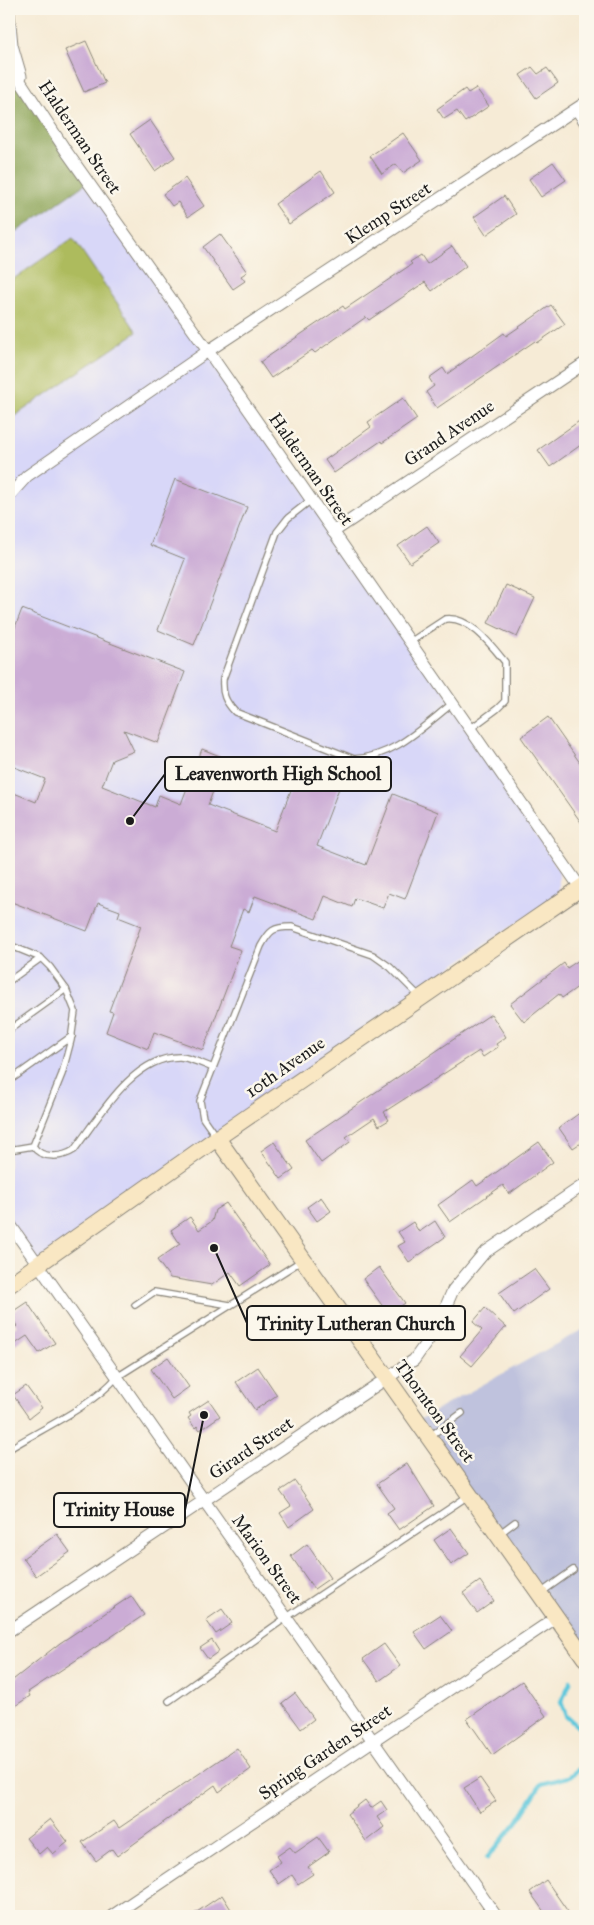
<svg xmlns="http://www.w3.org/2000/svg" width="594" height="1925" font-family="'IM FELL Great Primer',serif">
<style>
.built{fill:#d8d7f8}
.industrial{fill:#bfc2dd}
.green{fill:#adbb5d;stroke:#646c3c}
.forest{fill:#8aa354;stroke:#536038}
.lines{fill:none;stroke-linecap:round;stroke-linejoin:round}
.stream{stroke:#5fc8dc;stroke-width:4.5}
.building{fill:#cbacd5}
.lane-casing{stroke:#898479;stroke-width:8}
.street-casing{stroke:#898479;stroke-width:13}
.secondary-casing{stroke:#898479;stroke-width:18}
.lane{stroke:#fff;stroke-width:5.5}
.street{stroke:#fff;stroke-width:11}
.secondary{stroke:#f9e7c3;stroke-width:16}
.labels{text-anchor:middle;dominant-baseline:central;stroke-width:5;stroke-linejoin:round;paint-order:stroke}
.street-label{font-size:18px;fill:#1c1c1c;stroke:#fbf7ec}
.leader{fill:none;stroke:#1c1c1c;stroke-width:2}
.callout-dot{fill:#1c1c1c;stroke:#fbf7ec;stroke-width:2}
.callout{fill:#fbf7ec;stroke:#1c1c1c;stroke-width:2}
.callout-label{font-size:19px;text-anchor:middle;font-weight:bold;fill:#1c1c1c}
</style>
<rect width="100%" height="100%" fill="#fbf7ec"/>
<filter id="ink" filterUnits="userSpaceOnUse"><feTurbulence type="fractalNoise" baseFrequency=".02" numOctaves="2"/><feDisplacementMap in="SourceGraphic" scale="10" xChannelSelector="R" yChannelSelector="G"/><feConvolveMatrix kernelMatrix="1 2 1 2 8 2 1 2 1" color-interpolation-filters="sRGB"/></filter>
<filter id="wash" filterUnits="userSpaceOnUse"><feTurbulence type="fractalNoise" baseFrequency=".0096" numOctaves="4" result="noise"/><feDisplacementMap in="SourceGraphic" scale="20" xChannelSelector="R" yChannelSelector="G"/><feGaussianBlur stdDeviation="1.12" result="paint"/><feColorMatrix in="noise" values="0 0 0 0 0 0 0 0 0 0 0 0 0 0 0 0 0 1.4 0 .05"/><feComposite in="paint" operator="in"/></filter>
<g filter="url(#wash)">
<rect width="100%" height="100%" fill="#f6ebd6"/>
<!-- built -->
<polygon class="built" points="88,182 453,703 559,871 559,895 415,991 217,1138 37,1265 9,1222 9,237"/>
<!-- industrial -->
<polygon class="industrial" points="585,1328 585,1658 417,1421"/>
<!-- green -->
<polygon class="green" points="73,238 137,332 9,420 9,282"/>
<!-- forest -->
<polygon class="forest" points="9,64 88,182 9,237"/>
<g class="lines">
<!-- stream -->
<g class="stream">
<polyline points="571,1681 561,1702 566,1716 585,1733"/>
<polyline points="487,1858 517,1822 541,1784 568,1777 585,1765"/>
</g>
</g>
<g id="blocks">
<!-- building -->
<g class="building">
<polygon points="86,41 105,83 84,92 65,50"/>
<polygon points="532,67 538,74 547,68 558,83 536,98 520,75"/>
<polygon points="476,88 489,106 465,122 457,111 444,119 437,109 465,89 468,93"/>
<polygon points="150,120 175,157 155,171 130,134"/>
<polygon points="403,133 422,160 403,173 396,164 382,174 370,156"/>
<polygon points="553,162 566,180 541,197 529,179"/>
<polygon points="321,171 335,192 289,224 275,204"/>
<polygon points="185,178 204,206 188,217 178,202 172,206 163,194"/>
<polygon points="504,196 516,214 486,235 474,217"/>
<polygon points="220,234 247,272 241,276 245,281 233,289 203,247"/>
<polygon points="452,246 466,266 432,291 425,282 369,320 366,317 315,353 312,350 271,378 260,362 343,306 345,309 412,264 410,262 421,255 427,264"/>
<polygon points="551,305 565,324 537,343 535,341 437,408 426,392 434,386 429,378 443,368 447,374 504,333 506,336"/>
<polygon points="403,398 417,419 382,443 381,441 334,473 325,460 371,427 368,422"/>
<polygon points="585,417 585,442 550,467 538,450"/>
<polygon points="175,479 247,507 194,645 158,630 185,559 150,545"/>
<polygon points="427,526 439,543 410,563 398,546"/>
<polygon points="506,585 535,598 517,637 488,623"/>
<polygon points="22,609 185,672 158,743 124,730 134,751 112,760 102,786 155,807 159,795 181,804 202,749 225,758 208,805 275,831 300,767 341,783 317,846 366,865 393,794 438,812 405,899 389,893 383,908 355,898 352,907 325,896 316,919 255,896 249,912 243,909 229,946 241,950 203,1050 154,1032 148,1049 106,1032 113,1012 109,1011 141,926 118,917 120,911 98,903 87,931 9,901 9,791 36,802 45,779 9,765 9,643"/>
<polygon points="548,717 585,770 585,828 521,737"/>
<polygon points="585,956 585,982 562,998 559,994 524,1022 510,1004 564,963 567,968"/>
<polygon points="491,1014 506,1037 496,1044 498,1047 483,1057 479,1051 384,1112 389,1120 379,1126 374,1118 346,1137 350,1142 321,1163 305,1140"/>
<polygon points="585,1109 585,1140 573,1148 559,1128"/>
<polygon points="274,1142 294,1170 281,1179 261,1151"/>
<polygon points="539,1142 553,1162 509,1194 503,1185 450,1222 438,1205 473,1180 477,1186"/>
<polygon points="321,1197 331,1211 317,1221 307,1207"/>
<polygon points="226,1203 270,1265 240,1286 230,1272 212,1285 170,1278 157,1260 180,1244 171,1230 190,1217 199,1230 212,1221 215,1210"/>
<polygon points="435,1221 445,1237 409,1262 398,1246 405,1242 398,1232 413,1222 419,1232"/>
<polygon points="379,1267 405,1303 389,1315 363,1279"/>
<polygon points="534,1269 549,1289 514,1314 499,1293"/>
<polygon points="27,1302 55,1343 39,1353 27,1336 15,1344 9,1334 9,1331 17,1326 9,1314"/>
<polygon points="485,1308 507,1328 505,1328 472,1366 460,1356 482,1330 473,1322"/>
<polygon points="168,1357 189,1387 172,1399 151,1369"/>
<polygon points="258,1367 277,1395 255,1410 236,1382"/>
<polygon points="26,1386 42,1408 29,1418 13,1395"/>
<polygon points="209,1400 220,1416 200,1430 197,1426 195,1428 188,1418 191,1416 189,1413"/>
<polygon points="407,1463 434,1506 399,1530 387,1513 394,1508 377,1484"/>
<polygon points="295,1481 314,1509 289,1527 280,1513 291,1506 280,1491"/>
<polygon points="451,1528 469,1553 451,1565 434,1540"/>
<polygon points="57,1534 70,1552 36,1576 23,1558"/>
<polygon points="307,1544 330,1578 314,1589 291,1556"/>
<polygon points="480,1581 494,1601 477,1613 463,1593"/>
<polygon points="131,1596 144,1615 28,1692 30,1696 9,1710 9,1683 60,1643"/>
<polygon points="222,1609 232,1623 216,1634 206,1620"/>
<polygon points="440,1615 452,1631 426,1649 414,1632"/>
<polygon points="212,1640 219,1651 208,1659 200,1648"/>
<polygon points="384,1644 400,1666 379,1681 363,1659"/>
<polygon points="522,1681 546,1716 492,1755 467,1719"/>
<polygon points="295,1693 314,1719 301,1729 282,1703"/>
<polygon points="237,1748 251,1769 219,1792 215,1785 117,1856 112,1849 96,1861 82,1842 114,1821 119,1828"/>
<polygon points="480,1778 496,1801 480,1812 464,1788"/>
<polygon points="365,1800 371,1808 381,1801 387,1810 377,1817 384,1827 366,1841 347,1814"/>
<polygon points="50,1819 68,1842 53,1854 47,1847 39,1854 26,1838"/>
<polygon points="318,1837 329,1852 308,1867 313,1874 298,1884 292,1875 279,1884 269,1870 281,1862 277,1856 290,1847 295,1853"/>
<polygon points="546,1880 571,1916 547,1916 530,1892"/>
<polygon points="222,1895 232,1911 224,1916 191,1916"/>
</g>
</g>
</g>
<g filter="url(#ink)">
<use href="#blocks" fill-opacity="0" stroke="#898479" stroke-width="1"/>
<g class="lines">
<defs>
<g id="lane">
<path d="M311 500 288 518 277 532 223 679C222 694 225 701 235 712L354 759C394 757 422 727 453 703"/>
<path d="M410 642 445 619C469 615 492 646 505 662V701L497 709 470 729"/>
<polyline points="9,945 41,958 50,967 66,989 75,1011 71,1040 62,1074 33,1146 9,1150"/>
<polyline points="9,981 41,958"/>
<polyline points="9,1030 66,989"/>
<polyline points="9,1081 72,1036"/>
<path d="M217 1138 203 1118 200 1101 261 946C270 930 273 927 292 927L373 955 390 967 419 996"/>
<path d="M33 1146C41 1159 62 1158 74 1150 99 1117 133 1056 180 1057 191 1058 203 1064 213 1068"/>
<polyline points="135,1305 154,1292 230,1305"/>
<polyline points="429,1437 462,1413"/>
<path d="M9 1449C43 1428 91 1407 117 1377L301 1261"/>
<polyline points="499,1534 515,1522"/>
<polyline points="542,1592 573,1570"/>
<polyline points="169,1701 287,1617 468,1496"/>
</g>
<g id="street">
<polyline points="9,14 12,45 21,76"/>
<polyline points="9,64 66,151 208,351 584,893"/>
<polyline points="577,110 585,122"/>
<polyline points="9,496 27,476 208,351 585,103"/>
<polyline points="333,532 585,363"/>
<polyline points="9,1223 496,1916"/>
<polyline points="9,1631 414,1360 436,1329 453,1290 484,1253 585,1184"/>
<polyline points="112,1916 557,1617"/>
</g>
<g id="secondary">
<polyline points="217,1138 585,1658"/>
<polyline points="9,1285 217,1138 585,885"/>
</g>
</defs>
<!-- lane casing -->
<use href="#lane" class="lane-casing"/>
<!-- street casing -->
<use href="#street" class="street-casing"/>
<!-- secondary casing -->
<use href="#secondary" class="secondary-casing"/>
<!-- lane -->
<use href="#lane" class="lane"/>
<!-- street -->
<use href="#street" class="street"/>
<!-- secondary -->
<use href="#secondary" class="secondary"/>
</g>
</g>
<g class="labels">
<!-- street labels -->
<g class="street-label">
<text transform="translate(80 137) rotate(56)">Halderman Street</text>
<text transform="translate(388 213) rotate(-33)">Klemp Street</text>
<text transform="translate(449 433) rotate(-34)">Grand Avenue</text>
<text transform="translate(311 469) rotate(55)">Halderman Street</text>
<text transform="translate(285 1067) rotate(-35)">10th Avenue</text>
<text transform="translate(435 1411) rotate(54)">Thornton Street</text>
<text transform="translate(251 1448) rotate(-34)">Girard Street</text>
<text transform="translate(267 1559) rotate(54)">Marion Street</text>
<text transform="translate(325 1752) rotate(-34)">Spring Garden Street</text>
</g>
</g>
<!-- callouts -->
<path class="leader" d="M130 821L165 774M214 1248L247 1323M204 1415L185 1510"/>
<g class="callout-dot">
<circle cx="130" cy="821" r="5"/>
<circle cx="214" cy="1248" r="5"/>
<circle cx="204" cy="1415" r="5"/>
</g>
<g class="callout">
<rect x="165" y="757" width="226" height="34" rx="5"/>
<rect x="247" y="1306" width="218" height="34" rx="5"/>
<rect x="54" y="1493" width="131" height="34" rx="5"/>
</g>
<g class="callout-label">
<text x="278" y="780">Leavenworth High School</text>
<text x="356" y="1330">Trinity Lutheran Church</text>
<text x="119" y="1516">Trinity House</text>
</g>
<!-- margin -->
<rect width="594" height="1925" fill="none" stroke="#fbf7ec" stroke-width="30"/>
</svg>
